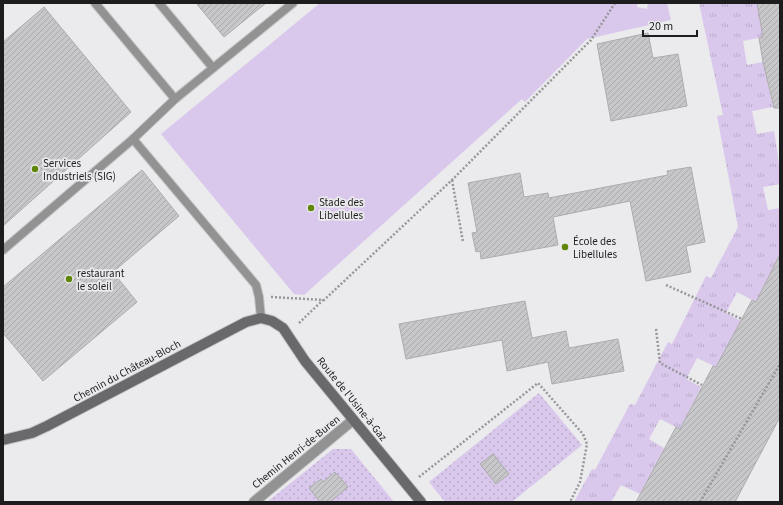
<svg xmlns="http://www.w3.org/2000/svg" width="783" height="505" font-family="'Source Sans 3',sans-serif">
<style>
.grass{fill:url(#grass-tufts)}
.park{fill:#d9c8ec}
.garden{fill:url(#garden-dots)}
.building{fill:url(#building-hatch);stroke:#acabae}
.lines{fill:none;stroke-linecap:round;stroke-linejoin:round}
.lane-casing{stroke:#c6c5c8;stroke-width:10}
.street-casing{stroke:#c6c5c8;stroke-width:12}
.secondary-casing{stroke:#c6c5c8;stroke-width:12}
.path{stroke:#979799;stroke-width:2.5;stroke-dasharray:2 2;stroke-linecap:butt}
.lane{stroke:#939293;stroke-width:8}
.street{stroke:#939293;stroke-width:10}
.secondary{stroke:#69686a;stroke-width:10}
.poi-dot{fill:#5f8509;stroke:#ebeaed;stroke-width:1.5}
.labels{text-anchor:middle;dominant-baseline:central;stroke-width:3.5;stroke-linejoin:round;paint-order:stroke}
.poi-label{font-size:11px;fill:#1d1d1e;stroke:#ebeaed;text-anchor:start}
.street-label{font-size:11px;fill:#1d1d1e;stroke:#ebeaed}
</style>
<defs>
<pattern id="grass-tufts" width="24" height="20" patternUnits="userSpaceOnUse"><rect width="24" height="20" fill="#d9c8ec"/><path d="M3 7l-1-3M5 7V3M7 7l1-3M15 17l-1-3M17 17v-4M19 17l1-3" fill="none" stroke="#baabca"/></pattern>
<pattern id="garden-dots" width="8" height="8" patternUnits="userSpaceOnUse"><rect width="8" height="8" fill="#d9c8ec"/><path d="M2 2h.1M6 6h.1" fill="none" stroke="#baabca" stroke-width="1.8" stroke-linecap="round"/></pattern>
<pattern id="building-hatch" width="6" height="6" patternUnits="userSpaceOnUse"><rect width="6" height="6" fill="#c7c6c9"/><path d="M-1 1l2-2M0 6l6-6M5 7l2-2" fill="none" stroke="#aaaaac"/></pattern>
</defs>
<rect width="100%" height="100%" fill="#ebeaed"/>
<!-- grass -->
<path class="grass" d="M699 3H757L763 37 743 41 747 65 763 62 773 107 752 111 757 134 774 131C777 149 780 166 780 184L763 187 768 210 780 208V255L756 302 737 292 726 313 741 321 716 367 697 358 686 379 701 387 680 429 660 419 649 439 664 448 640 494 621 485 611 502H574L592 469 595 470 630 404 635 405 668 342 672 344 706 276 711 278 738 227 717 116 723 115Z"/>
<!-- park -->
<polygon class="park" points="320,3 637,3 637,7 647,9 648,3 667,3 671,20 587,39 525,102 522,99 304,295 294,294 161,134"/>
<!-- garden -->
<g class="garden">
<polygon points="539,393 582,445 512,502 445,502 429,482"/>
<polygon points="333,449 351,449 394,502 267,502"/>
</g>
<!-- building -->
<g class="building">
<polygon points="196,3 266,3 224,37"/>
<polygon points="757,3 780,3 780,108 774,108 763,62 759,38 763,37"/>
<polygon points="44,7 131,112 3,226 3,42"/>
<polygon points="648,33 653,58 678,54 687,106 611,121 597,44"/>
<polygon points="691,167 705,242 686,246 691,272 646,281 630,201 553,217 558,245 481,259 480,251 476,252 472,233 477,232 468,183 520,173 524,197 548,193 549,198 668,175 667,171"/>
<polygon points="142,170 179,216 113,272 137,302 43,381 3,333 3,287"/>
<polygon points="780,254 780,417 735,502 636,502 676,427 680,429 713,366 716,367 752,300 756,302"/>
<polygon points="525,301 532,338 566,331 569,348 618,339 624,371 552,384 548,362 507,371 502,340 406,359 399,324"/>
<polygon points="493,454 509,474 496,484 480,464"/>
<polygon points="335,472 348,487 330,502 320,502 309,488 321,479 323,482"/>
</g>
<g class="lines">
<defs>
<g id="lane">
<polyline points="95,3 175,99"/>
<polyline points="159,3 213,68"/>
<polyline points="133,139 256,285 259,297 261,318"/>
<polyline points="3,250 133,139 175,99 293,3"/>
</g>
<polyline id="street" points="254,502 353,420"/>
<polyline id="secondary" points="3,440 32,433 47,426 246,322 261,318 272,321 283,328 305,361 421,502"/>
</defs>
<!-- lane casing -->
<use href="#lane" class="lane-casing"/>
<!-- street casing -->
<use href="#street" class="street-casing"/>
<!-- secondary casing -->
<use href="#secondary" class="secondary-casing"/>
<!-- path -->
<g class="path">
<polyline points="452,180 463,242"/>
<polyline points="666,285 742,319"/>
<polyline points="271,297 324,300 452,180 591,40 615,3"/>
<polyline points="299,323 323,300"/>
<polyline points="656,329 660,363 702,385"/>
<polyline points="419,477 538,383 583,434 587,444 580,482 570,502"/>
<polyline points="700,502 780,364"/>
</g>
<!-- lane -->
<use href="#lane" class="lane"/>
<!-- street -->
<use href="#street" class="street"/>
<!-- secondary -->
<use href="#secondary" class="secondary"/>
</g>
<!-- markers -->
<g class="poi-dot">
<circle cx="35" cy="169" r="4"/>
<circle cx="311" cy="208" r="4"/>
<circle cx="565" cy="247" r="4"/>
<circle cx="69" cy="279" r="4"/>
</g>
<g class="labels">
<!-- poi labels -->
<g class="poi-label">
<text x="43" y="163">Services<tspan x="43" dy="13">Industriels (SIG)</tspan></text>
<text x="319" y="202">Stade des<tspan x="319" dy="13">Libellules</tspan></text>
<text x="573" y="241">École des<tspan x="573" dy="13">Libellules</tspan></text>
<text x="77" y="273">restaurant<tspan x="77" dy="13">le soleil</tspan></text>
</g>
<!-- street labels -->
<g class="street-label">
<text transform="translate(127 371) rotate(-28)">Chemin du Château-Bloch</text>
<text transform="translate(352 399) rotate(51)">Route de l'Usine-à-Gaz</text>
<text transform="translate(296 452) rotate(-39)">Chemin Henri-de-Buren</text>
</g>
</g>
<!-- border -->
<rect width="783" height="505" fill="none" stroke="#1d1d1e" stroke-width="8"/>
<!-- scale -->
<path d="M643 30v6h54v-6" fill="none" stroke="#1d1d1e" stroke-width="2"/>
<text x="649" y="30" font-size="12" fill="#1d1d1e" stroke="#ebeaed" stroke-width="3" paint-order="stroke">20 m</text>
</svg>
